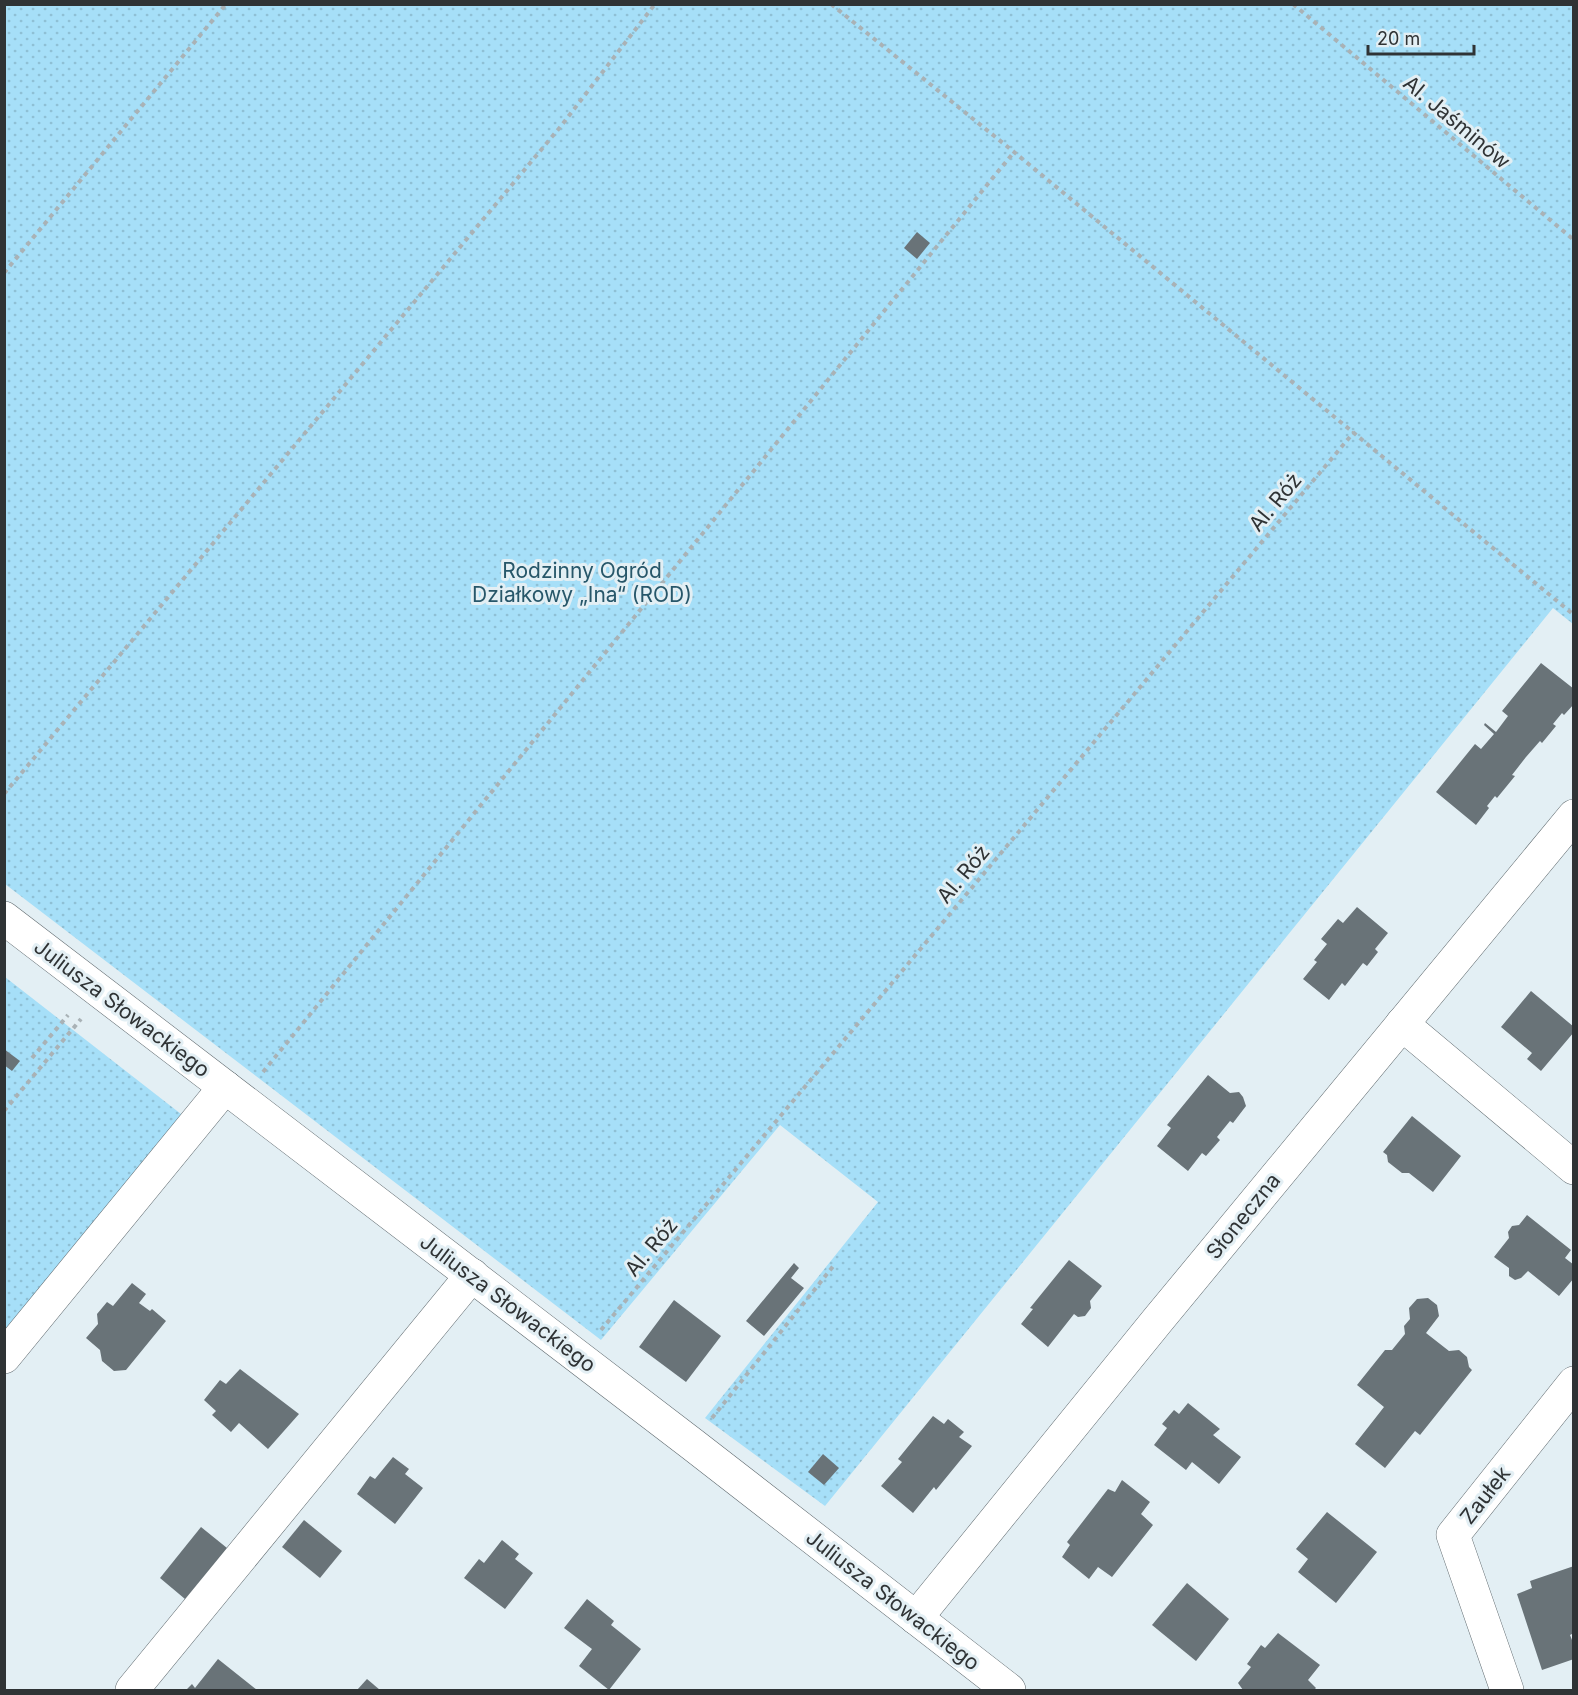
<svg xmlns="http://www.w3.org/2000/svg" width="1578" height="1695" font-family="Inter,sans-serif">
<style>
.green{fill:url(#green-dots)}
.building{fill:#697378}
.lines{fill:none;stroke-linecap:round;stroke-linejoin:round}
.minor-casing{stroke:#5f696e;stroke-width:34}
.path{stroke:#a9b2b6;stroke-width:4;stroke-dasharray:4.5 4.5;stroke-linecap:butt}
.minor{stroke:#fff;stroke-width:33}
.labels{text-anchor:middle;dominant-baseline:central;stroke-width:6;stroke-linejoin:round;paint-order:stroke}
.street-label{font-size:21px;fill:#2f3335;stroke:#e3eff4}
.park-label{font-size:21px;fill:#27576a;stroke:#e3eff4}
</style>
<defs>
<pattern id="green-dots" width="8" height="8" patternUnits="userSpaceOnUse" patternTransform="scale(1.5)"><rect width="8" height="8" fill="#a6dff8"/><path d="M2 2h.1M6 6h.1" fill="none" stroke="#8fc0d5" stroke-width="1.8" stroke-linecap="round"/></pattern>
</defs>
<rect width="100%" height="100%" fill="#e3eff4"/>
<!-- green -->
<g class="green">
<polygon points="4,5 1573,5 1573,624 1553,608 825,1506 705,1418 878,1202 780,1125 601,1340 5,884"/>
<polygon points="5,977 190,1121 5,1343"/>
</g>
<!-- building -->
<g class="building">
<polygon points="917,232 930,243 917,259 904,248"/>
<polygon points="1541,663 1574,689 1574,704 1564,715 1562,713 1553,724 1556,726 1542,743 1540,741 1526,757 1512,775 1515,776 1497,798 1495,796 1487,806 1489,808 1476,825 1436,792 1475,744 1481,749 1494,734 1484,725 1485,723 1496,732 1508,716 1502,711"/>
<polygon points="1357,907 1388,933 1375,949 1378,952 1367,966 1363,963 1345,986 1342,983 1329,1000 1303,979 1317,962 1314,960 1327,944 1321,939 1338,919 1343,923"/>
<polygon points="1531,991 1574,1027 1574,1032 1541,1071 1527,1059 1532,1053 1501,1027"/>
<polygon points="4,1049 20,1061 12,1071 4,1065"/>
<polygon points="1208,1075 1230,1093 1239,1092 1243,1097 1246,1106 1233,1123 1230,1121 1217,1137 1220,1140 1206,1156 1202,1153 1188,1171 1157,1146 1171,1128 1167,1125"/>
<polygon points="1412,1116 1461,1156 1433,1192 1409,1173 1402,1173 1388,1162 1387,1155 1383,1152"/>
<polygon points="1527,1215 1571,1250 1565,1258 1574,1265 1574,1278 1559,1296 1528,1271 1521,1278 1515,1280 1509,1276 1509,1268 1494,1257 1509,1238 1508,1232 1512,1226 1519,1225"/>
<polygon points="1069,1260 1102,1286 1090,1301 1091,1308 1085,1316 1078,1317 1074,1314 1048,1347 1021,1324 1033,1309 1030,1308"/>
<polygon points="794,1263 799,1268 791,1278 804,1288 764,1336 746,1321"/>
<polygon points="132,1283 146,1294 139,1303 150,1311 152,1309 166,1321 126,1370 114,1371 102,1361 100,1350 86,1338 98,1324 97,1314 107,1302 113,1306"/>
<polygon points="1428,1298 1437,1305 1439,1316 1426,1333 1449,1351 1459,1350 1467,1357 1469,1367 1472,1370 1420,1435 1415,1431 1385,1468 1355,1444 1384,1407 1357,1385 1385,1350 1392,1350 1405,1334 1404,1326 1410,1319 1409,1308 1417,1299"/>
<polygon points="674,1300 721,1336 686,1382 639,1347"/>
<polygon points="240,1369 299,1414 268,1449 239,1423 231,1432 212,1415 216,1411 204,1400 220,1380 226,1384"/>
<polygon points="1188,1403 1220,1429 1213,1435 1241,1457 1219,1484 1192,1462 1186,1470 1154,1445 1167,1428 1162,1424 1174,1410 1179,1414"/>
<polygon points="933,1416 944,1424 948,1419 964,1432 959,1437 972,1446 936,1490 934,1487 913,1513 881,1486 902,1462 898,1459"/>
<polygon points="823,1454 839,1468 824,1485 808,1472"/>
<polygon points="393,1457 409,1469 405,1474 423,1488 395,1524 357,1494 370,1476 375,1479"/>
<polygon points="1122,1480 1150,1502 1141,1514 1153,1525 1112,1577 1098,1567 1089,1579 1062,1557 1070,1545 1067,1542 1108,1489 1115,1492"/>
<polygon points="1327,1512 1377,1552 1336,1603 1298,1572 1308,1559 1296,1549"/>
<polygon points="304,1520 342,1551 320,1578 282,1547"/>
<polygon points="201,1527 227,1548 185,1599 160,1578"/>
<polygon points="502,1540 519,1554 515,1559 533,1573 505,1609 464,1578 479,1559 484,1563"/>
<polygon points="1574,1566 1574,1633 1570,1635 1574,1645 1574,1659 1542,1670 1517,1594 1532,1588 1530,1581"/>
<polygon points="1187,1583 1229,1619 1196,1661 1152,1625"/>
<polygon points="587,1599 614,1621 611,1625 641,1649 609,1690 579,1666 592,1649 564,1628"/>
<polygon points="1278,1633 1320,1665 1308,1680 1316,1688 1314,1690 1243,1690 1238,1683 1251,1667 1247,1664 1261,1645 1265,1648"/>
<polygon points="218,1659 257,1690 186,1690 192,1684 195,1688"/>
<polygon points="367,1679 380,1690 357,1690"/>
</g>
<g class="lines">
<defs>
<g id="minor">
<polyline points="4,918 692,1444 1009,1690"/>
<polyline points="1402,1024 1574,1168"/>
<polyline points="4,1357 225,1087"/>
<polyline points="916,1618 1157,1321 1574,816"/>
<polyline points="132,1690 472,1275"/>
<polyline points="1507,1690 1453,1535 1574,1383"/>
</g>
</defs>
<!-- minor casing -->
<use href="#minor" class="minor-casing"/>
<!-- path -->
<g class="path">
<polyline points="831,4 1014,152 1574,615"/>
<polyline points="1293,4 1574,240"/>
<polyline points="4,273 226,4"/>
<polyline points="4,794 561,126 655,4"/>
<polyline points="32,1058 68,1015"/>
<polyline points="263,1072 1014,152"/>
<polyline points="4,1111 81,1019"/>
<polyline points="601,1330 1354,432"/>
<polyline points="712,1418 835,1264"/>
</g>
<!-- minor -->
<use href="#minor" class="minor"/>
</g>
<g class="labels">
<!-- street labels -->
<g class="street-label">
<text transform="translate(1457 122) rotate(40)">Al. Jaśminów</text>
<text transform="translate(1275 502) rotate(-50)">Al. Róż</text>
<text transform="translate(963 874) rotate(-50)">Al. Róż</text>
<text transform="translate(122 1008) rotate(37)">Juliusza Słowackiego</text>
<text transform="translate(1243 1216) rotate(-51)">Słoneczna</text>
<text transform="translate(651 1247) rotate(-50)">Al. Róż</text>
<text transform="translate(508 1303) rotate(37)">Juliusza Słowackiego</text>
<text transform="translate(1485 1495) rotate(-52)">Zaułek</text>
<text transform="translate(893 1600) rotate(38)">Juliusza Słowackiego</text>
</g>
<!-- park labels -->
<g class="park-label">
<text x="582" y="570">Rodzinny Ogród<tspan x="582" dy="24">Działkowy „Ina“ (ROD)</tspan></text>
</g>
</g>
<!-- border -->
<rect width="1578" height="1695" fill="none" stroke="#2f3335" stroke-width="12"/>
<!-- scale -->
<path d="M1368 45v9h106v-9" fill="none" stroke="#2f3335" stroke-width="3"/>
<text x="1377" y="45" font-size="18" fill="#2f3335" stroke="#e3eff4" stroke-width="4.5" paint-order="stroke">20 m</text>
</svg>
